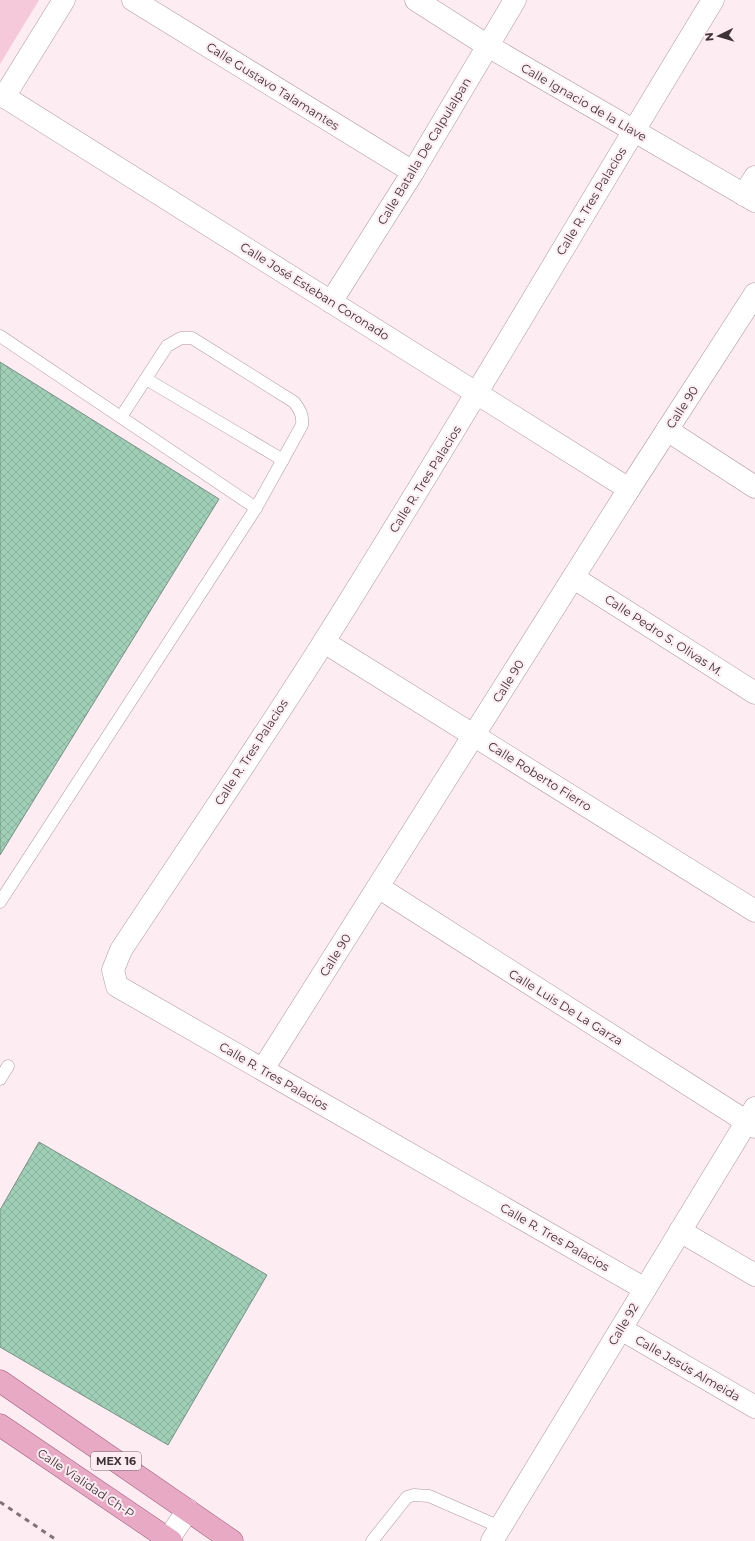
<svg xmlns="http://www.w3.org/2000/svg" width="755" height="1541" font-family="Montserrat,sans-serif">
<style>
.green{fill:#f6c9da}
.building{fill:url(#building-cross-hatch);stroke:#789184}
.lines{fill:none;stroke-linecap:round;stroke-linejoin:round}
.lane-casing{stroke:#b197a0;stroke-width:13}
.street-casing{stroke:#b197a0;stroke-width:23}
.secondary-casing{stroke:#b197a0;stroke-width:23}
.primary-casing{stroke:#a25a79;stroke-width:23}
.lane{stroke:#fff;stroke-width:12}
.street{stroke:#fff;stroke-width:22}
.secondary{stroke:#fff;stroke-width:22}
.primary{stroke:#e8a9c4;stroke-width:22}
.rail{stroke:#807378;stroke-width:3;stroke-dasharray:5 5;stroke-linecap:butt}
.labels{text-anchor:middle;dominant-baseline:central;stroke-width:4;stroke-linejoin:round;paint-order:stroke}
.shield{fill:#fdecf2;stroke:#776a6e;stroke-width:1}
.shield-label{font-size:11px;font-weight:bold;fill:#3d3236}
.street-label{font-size:12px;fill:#3d3236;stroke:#fdecf2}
</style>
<defs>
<pattern id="building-cross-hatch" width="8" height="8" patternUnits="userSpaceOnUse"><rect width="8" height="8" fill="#9fcfb6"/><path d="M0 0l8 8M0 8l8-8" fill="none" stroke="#8ab29d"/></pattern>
</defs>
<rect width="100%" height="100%" fill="#fdecf2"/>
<!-- green -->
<polygon class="green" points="0,0 39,0 0,64"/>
<!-- building -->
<g class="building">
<polygon points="0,362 219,499 0,855"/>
<polygon points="39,1142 267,1275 168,1445 0,1347 0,1210"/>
</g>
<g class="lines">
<defs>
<g id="lane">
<polyline points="0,336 256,508"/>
<polyline points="146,379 283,460"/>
<path d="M0 902 256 508 302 425C303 415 300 410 294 402L192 338H181L167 346 121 417"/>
<polyline points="0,1079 8,1066"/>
<polyline points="372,1541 407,1497 414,1495 429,1496 500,1527"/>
</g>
<g id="street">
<polyline points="133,0 413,172"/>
<polyline points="416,0 488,46 755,201"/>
<polyline points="0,94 629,489"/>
<polyline points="4,97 64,0"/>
<polyline points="744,195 755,177"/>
<polyline points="331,302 413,172 515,0"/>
<polyline points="667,430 755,487"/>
<polyline points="574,578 755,693"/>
<polyline points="324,642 755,911"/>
<polyline points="378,887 755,1127"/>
<polyline points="263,1069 629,489 755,294"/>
<polyline points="680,1231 755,1275"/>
<path d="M645 1289 117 986 113 970 121 950C189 847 259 745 325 640 458 429 583 213 713 0"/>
<polyline points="621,1329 755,1407"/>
</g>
<g id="secondary">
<polyline points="167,1541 188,1510"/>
<polyline points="492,1541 755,1108"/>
</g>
<g id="primary">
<polyline points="0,1381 232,1541"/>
<polyline points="0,1425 171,1541"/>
</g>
</defs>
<!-- lane casing -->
<use href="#lane" class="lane-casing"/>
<!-- street casing -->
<use href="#street" class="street-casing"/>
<!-- secondary casing -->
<use href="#secondary" class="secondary-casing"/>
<!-- primary casing -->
<use href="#primary" class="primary-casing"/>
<!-- lane -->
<use href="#lane" class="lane"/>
<!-- street -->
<use href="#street" class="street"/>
<!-- secondary -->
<use href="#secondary" class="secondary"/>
<!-- primary -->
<use href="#primary" class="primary"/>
<!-- rail -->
<polyline class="rail" points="0,1502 58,1541"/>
</g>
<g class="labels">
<!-- shield labels -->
<rect class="shield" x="91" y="1452" width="50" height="18" rx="3"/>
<g class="shield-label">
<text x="116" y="1461">MEX 16</text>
</g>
<!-- street labels -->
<g class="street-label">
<text transform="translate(273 86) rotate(32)">Calle Gustavo Talamantes</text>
<text transform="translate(584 102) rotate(30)">Calle Ignacio de la Llave</text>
<text transform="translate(424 151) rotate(-59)">Calle Batalla De Calpulalpan</text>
<text transform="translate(591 201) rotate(-59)">Calle R. Tres Palacios</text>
<text transform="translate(315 291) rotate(32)">Calle José Esteban Coronado</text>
<text transform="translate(682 407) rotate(-57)">Calle 90</text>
<text transform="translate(425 479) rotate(-58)">Calle R. Tres Palacios</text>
<text transform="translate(664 635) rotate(33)">Calle Pedro S. Olivas M.</text>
<text transform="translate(508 681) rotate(-58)">Calle 90</text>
<text transform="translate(251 752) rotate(-57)">Calle R. Tres Palacios</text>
<text transform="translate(540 776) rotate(32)">Calle Roberto Fierro</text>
<text transform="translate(335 955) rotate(-58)">Calle 90</text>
<text transform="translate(566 1007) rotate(32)">Calle Luis De La Garza</text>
<text transform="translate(274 1076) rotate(30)">Calle R. Tres Palacios</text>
<text transform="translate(555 1237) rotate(30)">Calle R. Tres Palacios</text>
<text transform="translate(623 1324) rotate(-59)">Calle 92</text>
<text transform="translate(688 1368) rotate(30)">Calle Jesús Almeida</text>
<text transform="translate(86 1483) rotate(34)">Calle Vialidad Ch-P</text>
</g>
</g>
<!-- north arrow -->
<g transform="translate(719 36) rotate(265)" stroke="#fdecf2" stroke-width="3" paint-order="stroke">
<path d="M0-3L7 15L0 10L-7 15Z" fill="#3d3236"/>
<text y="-6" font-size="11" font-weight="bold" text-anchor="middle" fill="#3d3236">N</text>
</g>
</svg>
